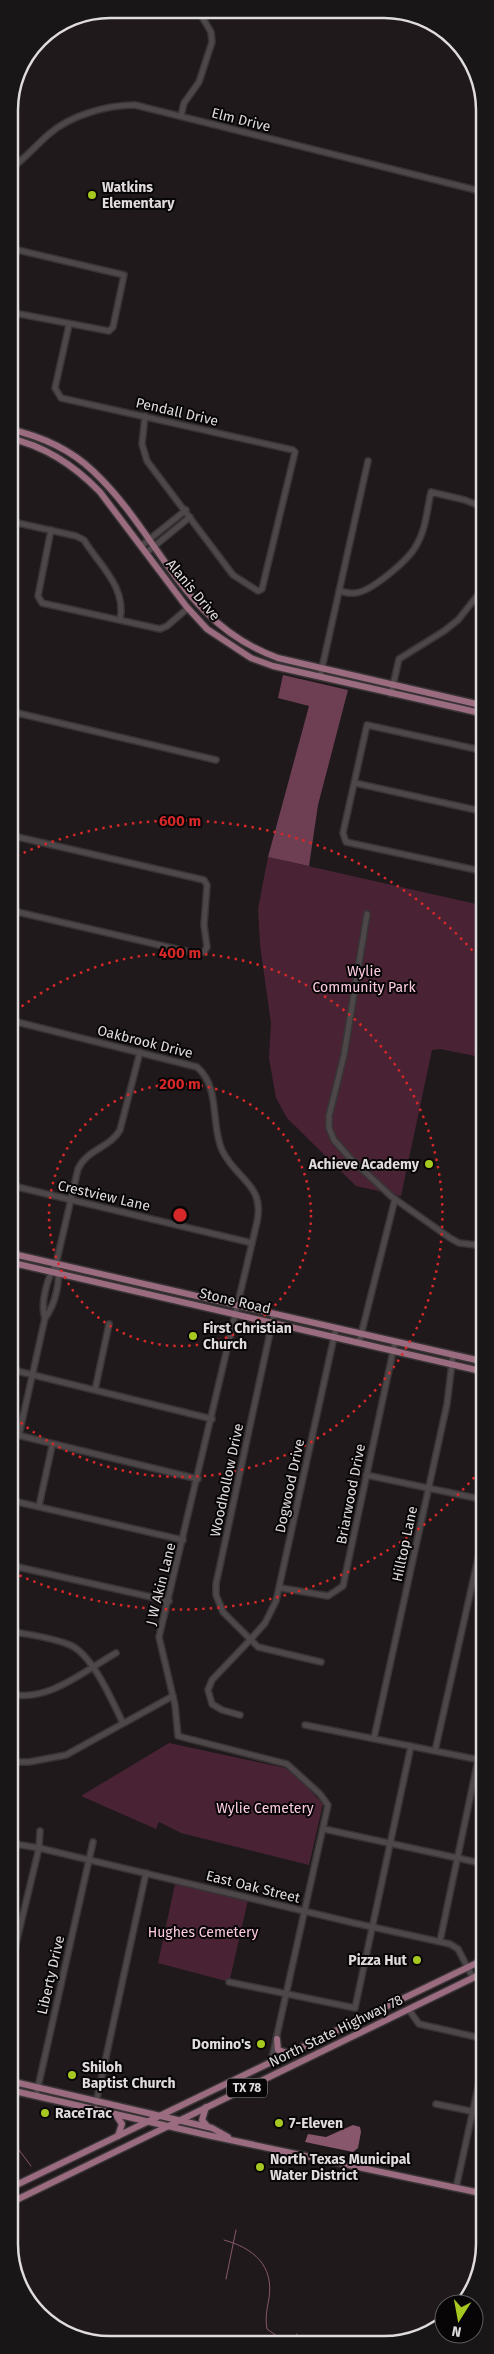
<svg xmlns="http://www.w3.org/2000/svg" width="494" height="2354" font-family="'Fira Sans',sans-serif">
<style>
.green{fill:#492334}
.forest{fill:#6e3f53}
.water{fill:#88576c}
.lines{fill:none;stroke-linecap:round;stroke-linejoin:round}
.stream{stroke:#88576c;stroke-width:1}
.minor-casing{stroke:#383435;stroke-width:8}
.major-casing{stroke:#383435;stroke-width:9}
.minor{stroke:#4e4749;stroke-width:5}
.major{stroke:#9b6b7f;stroke-width:6}
.ring{fill:none;stroke:#d62828;stroke-width:2.5;stroke-dasharray:2.5 5}
.poi-dot{fill:#a7c820;stroke:#070506;stroke-width:2}
.labels{text-anchor:middle;dominant-baseline:central;stroke-width:4;stroke-linejoin:round;paint-order:stroke}
.shield{fill:#070506;stroke:#9f9b9c;stroke-width:1}
.shield-label{font-size:12px;font-weight:bold;fill:#e0dbdd}
.street-label{font-size:14px;fill:#e0dbdd;stroke:#070506}
.poi-label{font-size:14px;font-weight:bold;fill:#e0dbdd;stroke:#070506;text-anchor:start}
.park-label{font-size:14px;fill:#fccbdf;stroke:#070506}
.rim{fill:none;stroke:#e0dbdd;stroke-width:2.5}
.centre{fill:#d62828;stroke:#070506;stroke-width:2.5}
.ring-label{font-size:15px;text-anchor:middle;font-weight:bold;fill:#d62828;stroke:#070506;stroke-width:4;stroke-linejoin:round;paint-order:stroke}
</style>
<rect width="100%" height="100%" fill="#1f191b"/>
<!-- green -->
<g class="green">
<polygon points="268,857 485,906 485,1058 440,1049 432,1050 401,1196 356,1186 287,1118 276,1098 269,1058 271,1023 260,945 258,909"/>
<polygon points="169,1743 290,1769 323,1804 309,1865 181,1833 159,1822 156,1829 81,1796"/>
<polygon points="175,1884 248,1900 230,1979 226,1981 158,1963"/>
</g>
<!-- forest -->
<polygon class="forest" points="283,675 348,690 318,805 309,866 268,857 309,706 278,698"/>
<!-- water -->
<polygon class="water" points="353,2125 360,2127 361,2132 358,2148 353,2152 305,2142 308,2134 326,2137"/>
<g class="lines">
<!-- stream -->
<g class="stream">
<polyline points="10,2138 31,2166"/>
<path d="M224 2240C253 2248 274 2265 269 2298 267 2309 265 2318 267 2329L288 2344"/>
<polyline points="226,2279 236,2230"/>
<polyline points="294,2344 297,2334"/>
<polyline points="319,2344 320,2339"/>
</g>
<defs>
<g id="minor">
<polyline points="181,116 184,103 199,82 212,42 211,32 198,10"/>
<path d="M9 170C24 160 35 146 49 134 71 115 107 105 135 105L484 192"/>
<polyline points="9,248 124,275 113,327 109,331 9,312"/>
<polyline points="69,325 55,388 61,398 293,450 295,452 262,589 258,591 233,575 147,461 142,444 145,416"/>
<polyline points="9,465 17,431"/>
<path d="M9 521 76 536 84 540C99 565 127 587 120 620"/>
<polyline points="51,530 38,596 42,603 160,629 167,626 188,608"/>
<polyline points="141,546 186,510"/>
<polyline points="146,553 190,517"/>
<path d="M339 591C344 592 350 594 355 593 371 592 410 559 417 544 426 529 427 509 431 492L465 500 485 508"/>
<polyline points="320,677 368,461"/>
<polyline points="484,688 485,688"/>
<polyline points="391,694 399,659 444,631 458,620 485,586"/>
<polyline points="9,711 216,760"/>
<polyline points="485,751 367,725 343,833 346,842 485,872"/>
<polyline points="355,783 485,812"/>
<polyline points="9,835 204,880 207,885 204,925 207,947 204,952 198,954 9,910"/>
<polyline points="367,914 344,1055 329,1116 329,1128 334,1140 350,1158 392,1197 450,1238 459,1243 485,1246"/>
<path d="M9 1020 197 1067C221 1088 210 1123 222 1150 236 1180 265 1184 257 1222L159 1637 175 1705 178 1736 287 1764 320 1794 328 1805 271 2062"/>
<polyline points="9,1185 252,1243"/>
<path d="M56 1264 78 1169C87 1149 110 1148 120 1130L140 1052"/>
<polyline points="274,1314 216,1584 216,1595 223,1612 258,1647 321,1662"/>
<polyline points="359,1343 395,1199"/>
<polyline points="9,1369 212,1419"/>
<polyline points="95,1390 109,1324"/>
<polyline points="9,1433 198,1479"/>
<path d="M19 1435 45 1318C55 1305 62 1279 56 1264 47 1278 40 1304 45 1318"/>
<polyline points="366,1475 485,1500"/>
<polyline points="9,1500 183,1540"/>
<polyline points="39,1506 52,1446"/>
<polyline points="9,1565 169,1601"/>
<polyline points="281,1588 328,1596 343,1586 395,1342"/>
<path d="M9 1631C29 1635 51 1637 70 1645 93 1655 112 1701 123 1723"/>
<path d="M9 1694C48 1703 84 1671 116 1653"/>
<polyline points="240,1715 222,1710 212,1704 208,1690 212,1680 250,1640 265,1623 276,1601 336,1328"/>
<polyline points="305,1725 485,1761"/>
<polyline points="374,1738 447,1404 453,1355"/>
<polyline points="435,1751 485,1527"/>
<polyline points="9,1762 29,1762 66,1755 173,1696"/>
<polyline points="324,1829 485,1864"/>
<polyline points="9,1843 39,1848 354,1923 450,1944 458,1949 473,1978"/>
<polyline points="440,1941 478,1760"/>
<polyline points="9,1973 39,1848 40,1831"/>
<polyline points="229,1982 355,2008 411,1746"/>
<polyline points="409,2010 419,2024 485,2039"/>
<polyline points="36,2096 93,1842"/>
<polyline points="96,2103 146,1873"/>
<polyline points="436,2104 485,2114"/>
<polyline points="456,2188 485,2055"/>
</g>
<g id="major">
<path d="M9 429C40 436 70 449 93 471 161 535 181 623 278 658L485 706"/>
<path d="M9 438C45 446 75 466 100 492L186 606 207 629 251 658 273 666 485 714"/>
<polyline points="9,1253 485,1362"/>
<polyline points="9,1262 485,1372"/>
<polyline points="277,2039 278,2050 288,2053"/>
<polyline points="10,2081 212,2128 228,2137"/>
<polyline points="10,2090 207,2135 485,2194"/>
<polyline points="206,2107 202,2120 207,2126"/>
<polyline points="116,2115 122,2124 118,2136"/>
<polyline points="10,2188 485,1959"/>
<polyline points="10,2203 485,1972"/>
</g>
</defs>
<!-- minor casing -->
<use href="#minor" class="minor-casing"/>
<!-- major casing -->
<use href="#major" class="major-casing"/>
<!-- minor -->
<use href="#minor" class="minor"/>
<!-- major -->
<use href="#major" class="major"/>
</g>
<!-- distance rings -->
<g class="ring">
<circle cx="180" cy="1215" r="131"/>
<path d="M10 1016A262 262 0 1 1 10 1414"/>
<path d="M484 1466A394 394 0 0 1 10 1571M10 859A394 394 0 0 1 484 964"/>
</g>
<!-- markers -->
<g class="poi-dot">
<circle cx="92" cy="195" r="5"/>
<circle cx="429" cy="1164" r="5"/>
<circle cx="193" cy="1336" r="5"/>
<circle cx="417" cy="1960" r="5"/>
<circle cx="261" cy="2044" r="5"/>
<circle cx="72" cy="2075" r="5"/>
<circle cx="45" cy="2113" r="5"/>
<circle cx="279" cy="2123" r="5"/>
<circle cx="260" cy="2167" r="5"/>
</g>
<g class="labels">
<!-- shield labels -->
<rect class="shield" x="227" y="2078.5" width="40" height="19" rx="4"/>
<g class="shield-label">
<text x="247" y="2088">TX 78</text>
</g>
<!-- street labels -->
<g class="street-label">
<text transform="translate(241 120) rotate(14)">Elm Drive</text>
<text transform="translate(177 412) rotate(13)">Pendall Drive</text>
<text transform="translate(193 590) rotate(50)">Alanis Drive</text>
<text transform="translate(145 1042) rotate(14)">Oakbrook Drive</text>
<text transform="translate(104 1196) rotate(13)">Crestview Lane</text>
<text transform="translate(235 1301) rotate(13)">Stone Road</text>
<text transform="translate(227 1480) rotate(-78)">Woodhollow Drive</text>
<text transform="translate(290 1486) rotate(-78)">Dogwood Drive</text>
<text transform="translate(351 1494) rotate(-79)">Briarwood Drive</text>
<text transform="translate(405 1544) rotate(-78)">Hilltop Lane</text>
<text transform="translate(161 1584) rotate(-76)">J W Akin Lane</text>
<text transform="translate(253 1887) rotate(14)">East Oak Street</text>
<text transform="translate(51 1975) rotate(-77)">Liberty Drive</text>
<text transform="translate(336 2031) rotate(-26)">North State Highway 78</text>
</g>
<!-- poi labels -->
<g class="poi-label">
<text x="102" y="187">Watkins<tspan x="102" dy="16">Elementary</tspan></text>
<text x="419" y="1164" text-anchor="end">Achieve Academy</text>
<text x="203" y="1328">First Christian<tspan x="203" dy="16">Church</tspan></text>
<text x="407" y="1960" text-anchor="end">Pizza Hut</text>
<text x="251" y="2044" text-anchor="end">Domino's</text>
<text x="82" y="2067">Shiloh<tspan x="82" dy="16">Baptist Church</tspan></text>
<text x="55" y="2113">RaceTrac</text>
<text x="289" y="2123">7-Eleven</text>
<text x="270" y="2159">North Texas Municipal<tspan x="270" dy="16">Water District</tspan></text>
</g>
<!-- park labels -->
<g class="park-label">
<text x="364" y="971">Wylie<tspan x="364" dy="16">Community Park</tspan></text>
<text x="265" y="1808">Wylie Cemetery</text>
<text x="203" y="1932">Hughes Cemetery</text>
</g>
</g>
<!-- crop -->
<path d="M0 0H494V2354H0ZM110 18H384A92 92 0 0 1 476 110V2244A92 92 0 0 1 384 2336H110A92 92 0 0 1 18 2244V110A92 92 0 0 1 110 18Z" fill="#181617" fill-rule="evenodd"/>
<path class="rim" d="M110 18H384A92 92 0 0 1 476 110V2244A92 92 0 0 1 384 2336H110A92 92 0 0 1 18 2244V110A92 92 0 0 1 110 18Z"/>
<circle cx="180" cy="1215" r="8" class="centre"/>
<g class="ring-label">
<text x="180" y="826">600 m</text>
<text x="180" y="958">400 m</text>
<text x="180" y="1089">200 m</text>
</g>
<!-- north arrow -->
<g transform="translate(459 2319) rotate(191)"><circle r="24" fill="#070506" stroke="#5e5b5c"/>
<path d="M0-4L9 19L0 12L-9 19Z" fill="#a7c820"/>
<text y="-8" font-size="14" font-weight="bold" text-anchor="middle" fill="#e0dbdd">N</text>
</g>
</svg>
